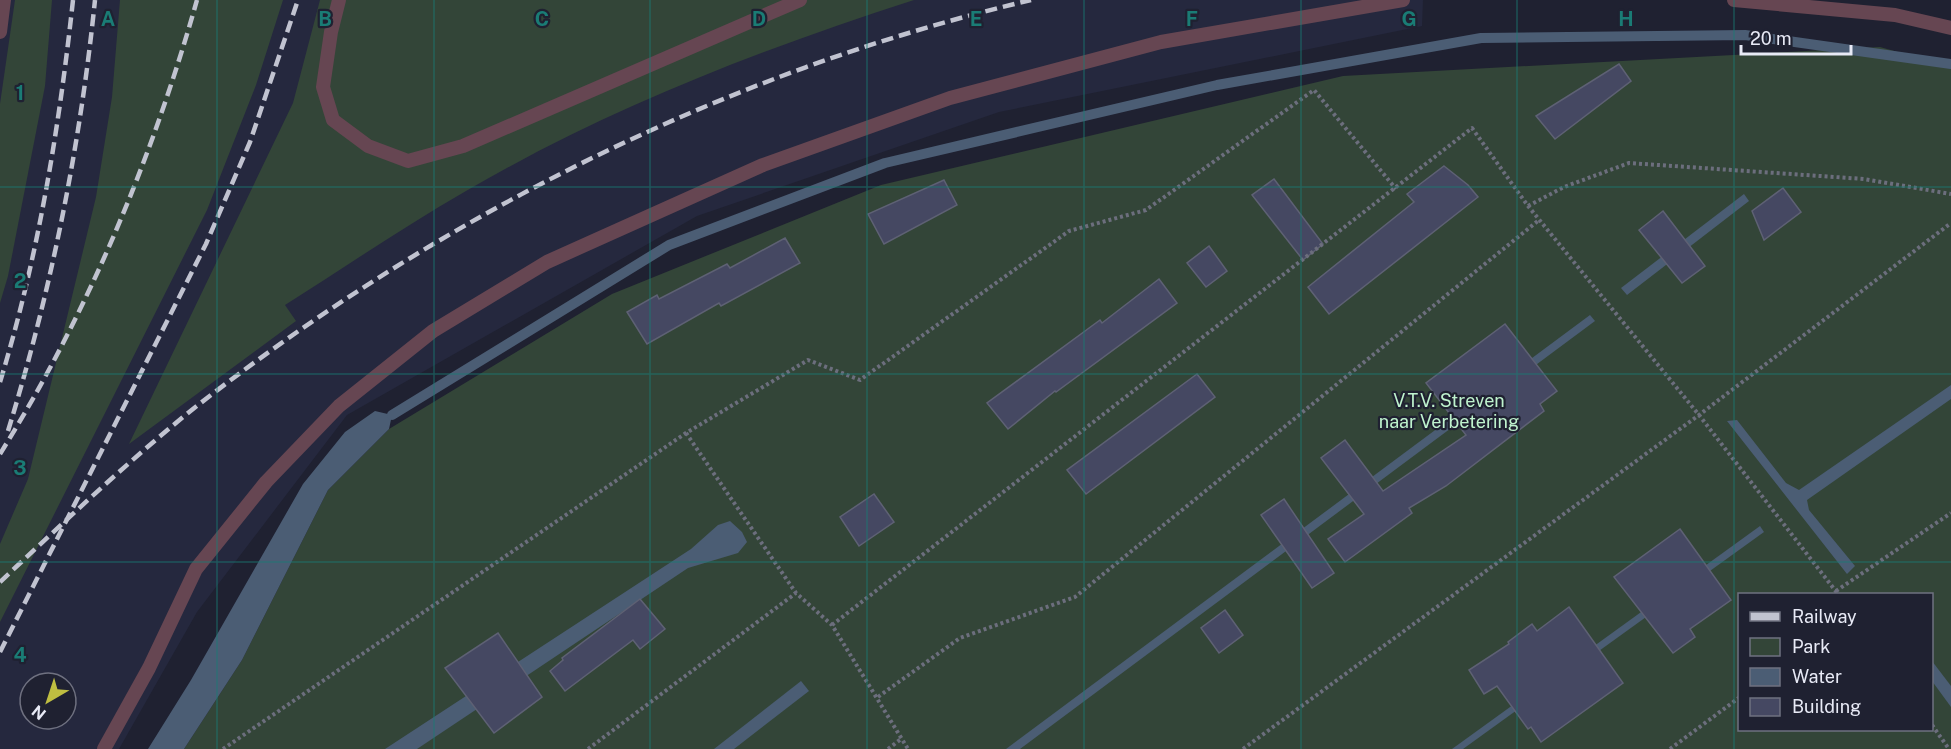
<svg xmlns="http://www.w3.org/2000/svg" width="1951" height="749" font-family="'Public Sans',sans-serif">
<style>
.built{fill:#25283e;fill-rule:evenodd}
.green{fill:#334538;fill-rule:evenodd}
.water{fill:#4b5d74}
.lines{fill:none;stroke-linecap:round;stroke-linejoin:round}
.stream{stroke:#4b5d74;stroke-width:10}
.building{fill:#454862;stroke:#5e6174;stroke-width:1.5}
.path{stroke:#6c6e7d;stroke-width:4;stroke-dasharray:3 3;stroke-linecap:butt}
.service{stroke:#664652;stroke-width:14}
.rail{stroke:#c1c3d0;stroke-width:4.5;stroke-dasharray:12 6;stroke-linecap:butt}
.grid{fill:none;stroke:#1a7c75;stroke-width:1.5;stroke-opacity:0.55}
.labels{text-anchor:middle;dominant-baseline:central;stroke-width:4.5;stroke-linejoin:round;paint-order:stroke}
.park-label{font-size:18px;fill:#bff3ce;stroke:#1f2131}
.grid-label{font-size:20px;text-anchor:middle;font-weight:bold;fill:#1a7c75;stroke:#1f2131;stroke-width:4.5;stroke-linejoin:round;paint-order:stroke}
</style>
<rect width="100%" height="100%" fill="#1f2131"/>
<!-- built -->
<path class="built" d="M0 0H1423L1422 26 999 112 697 216 347 415 197 612 119 749H0ZM30 683H66V719H30Z"/>
<!-- green -->
<g class="green">
<polygon points="15,0 52,0 45,86 8,276 0,303 0,104"/>
<polygon points="120,0 283,0 256,85 207,210 0,622 0,544 28,479 96,197 112,97"/>
<path d="M320 0H914C759 50 607 109 466 191 405 226 345 267 285 305L296 321 129 444 293 103Z"/>
<path d="M1880 47 1951 67V749H184L242 660 328 490 389 429 612 294 881 185 1343 76ZM1740 594H1932V730H1740Z"/>
</g>
<!-- water -->
<g class="water">
<polygon points="1744,194 1749,201 1627,295 1621,288"/>
<polygon points="1590,315 1595,321 1020,749 1006,749"/>
<polygon points="1951,385 1951,399 1807,500 1809,510 1855,566 1847,574 1727,421 1737,420 1786,483 1799,490"/>
<polygon points="375,411 392,415 389,429 328,490 242,660 184,749 148,749 191,680 303,484 345,432"/>
<polygon points="730,521 742,532 747,542 738,553 688,568 417,749 385,749 691,549 718,525"/>
<polygon points="1760,526 1764,532 1463,749 1452,749"/>
<polygon points="1932,661 1951,686 1951,707 1932,681"/>
<polygon points="801,681 809,691 734,749 714,749"/>
</g>
<g class="lines">
<!-- stream -->
<polyline class="stream" points="392,415 669,245 885,163 1217,85 1481,38 1745,35 1951,64"/>
</g>
<!-- building -->
<g class="building">
<polygon points="1619,64 1631,81 1555,139 1536,116"/>
<polygon points="1444,166 1468,185 1478,197 1329,314 1308,287 1414,202 1407,194"/>
<polygon points="1274,179 1323,244 1303,260 1252,195"/>
<polygon points="944,180 957,205 884,244 868,214"/>
<polygon points="1783,188 1801,212 1764,240 1752,211"/>
<polygon points="1663,211 1705,266 1682,283 1639,230"/>
<polygon points="785,238 800,263 721,306 719,303 647,344 627,312 657,295 659,299 727,264 730,268"/>
<polygon points="1209,246 1227,271 1206,287 1187,263"/>
<polygon points="1159,279 1177,303 1056,392 1055,391 1008,429 987,403 1100,320 1102,323"/>
<polygon points="1505,324 1557,391 1540,404 1544,411 1446,486 1409,508 1412,513 1345,562 1328,539 1364,514 1321,458 1345,440 1383,491 1466,435 1426,383"/>
<polygon points="1197,374 1215,397 1086,494 1067,470"/>
<polygon points="874,494 894,522 859,546 840,517"/>
<polygon points="1284,499 1334,573 1312,588 1261,515"/>
<polygon points="1680,529 1731,600 1690,629 1695,637 1673,653 1614,577"/>
<polygon points="640,599 665,629 640,649 633,640 565,691 550,671 563,660 562,658"/>
<polygon points="1569,607 1623,683 1541,742 1531,727 1528,729 1497,686 1484,694 1469,670 1509,644 1508,642 1532,624 1537,631"/>
<polygon points="1225,610 1243,635 1219,653 1201,628"/>
<polygon points="498,633 542,697 494,733 445,668"/>
</g>
<g class="lines">
<!-- path -->
<g class="path">
<polyline points="1528,206 1564,187 1629,163 1864,179 1951,194"/>
<polyline points="686,433 796,593 832,625 908,749"/>
<polyline points="1836,591 1951,513"/>
<polyline points="832,625 1472,128 1528,206 1699,415 1838,594"/>
<polyline points="878,697 960,638 1075,597 1539,220"/>
<polyline points="1932,725 1949,749"/>
<polyline points="223,749 686,433 808,360 860,380 1069,231 1146,210 1314,90 1396,189"/>
<polyline points="588,749 796,593"/>
<polyline points="888,749 901,739"/>
<polyline points="1243,749 1699,415 1951,223"/>
<polyline points="1670,749 1740,697"/>
</g>
<!-- service -->
<g class="service">
<polyline points="339,0 331,32 323,87 333,120 368,146 408,161 463,146 800,0"/>
<polyline points="1734,0 1895,15 1951,28"/>
<polyline points="0,32 4,0"/>
<polyline points="104,749 149,668 196,569 266,482 339,406 433,331 547,262 763,165 950,98 1161,42 1403,0"/>
</g>
<!-- rail -->
<g class="rail">
<path d="M0 382C38 258 59 129 73 0"/>
<path d="M8 431C51 291 80 147 95 0"/>
<path d="M0 454C88 313 152 159 197 0"/>
<path d="M0 582C63 523 126 463 193 409 439 216 726 72 1031 0"/>
<polyline points="0,652 206,244 250,142 298,0"/>
</g>
</g>
<!-- grid -->
<path class="grid" d="M217 0V749M434 0V749M650 0V749M867 0V749M1084 0V749M1301 0V749M1517 0V749M1734 0V749M0 187H1951M0 374H1951M0 562H1951"/>
<g class="labels">
<!-- park labels -->
<g class="park-label">
<text x="1449" y="400">V.T.V. Streven<tspan x="1449" dy="21">naar Verbetering</tspan></text>
</g>
</g>
<g class="grid-label">
<text x="108" y="26">A</text>
<text x="325" y="26">B</text>
<text x="542" y="26">C</text>
<text x="759" y="26">D</text>
<text x="976" y="26">E</text>
<text x="1192" y="26">F</text>
<text x="1409" y="26">G</text>
<text x="1626" y="26">H</text>
<text x="20" y="100">1</text>
<text x="20" y="288">2</text>
<text x="20" y="475">3</text>
<text x="20" y="662">4</text>
</g>
<!-- legend -->
<rect x="1738" y="593" width="195" height="138" fill="#1f2131" stroke="#6f7180" stroke-width="1.5"/>
<rect x="1750" y="612" width="30" height="9" fill="#c1c3d0" stroke="#6f7180" stroke-width="1.5"/>
<text x="1792" y="623" font-size="18" fill="#e8eaf6">Railway</text>
<rect x="1750" y="638" width="30" height="18" fill="#334538" stroke="#6f7180" stroke-width="1.5"/>
<text x="1792" y="653" font-size="18" fill="#e8eaf6">Park</text>
<rect x="1750" y="668" width="30" height="18" fill="#4b5d74" stroke="#6f7180" stroke-width="1.5"/>
<text x="1792" y="683" font-size="18" fill="#e8eaf6">Water</text>
<rect x="1750" y="698" width="30" height="18" fill="#454862" stroke="#6f7180" stroke-width="1.5"/>
<text x="1792" y="713" font-size="18" fill="#e8eaf6">Building</text>
<!-- north arrow -->
<g transform="translate(48 701) rotate(219)"><circle r="28" fill="#1f2131" stroke="#6f7180" stroke-width="1.5"/>
<path d="M0-4.5L10 22L0 15L-10 22Z" fill="#bfbe41"/>
<text y="-9" font-size="16" font-weight="bold" text-anchor="middle" fill="#e8eaf6">N</text>
</g>
<!-- scale -->
<path d="M1741 45v9h110v-9" fill="none" stroke="#e8eaf6" stroke-width="3"/>
<text x="1750" y="45" font-size="18" fill="#e8eaf6" stroke="#1f2131" stroke-width="4.5" paint-order="stroke">20 m</text>
</svg>
